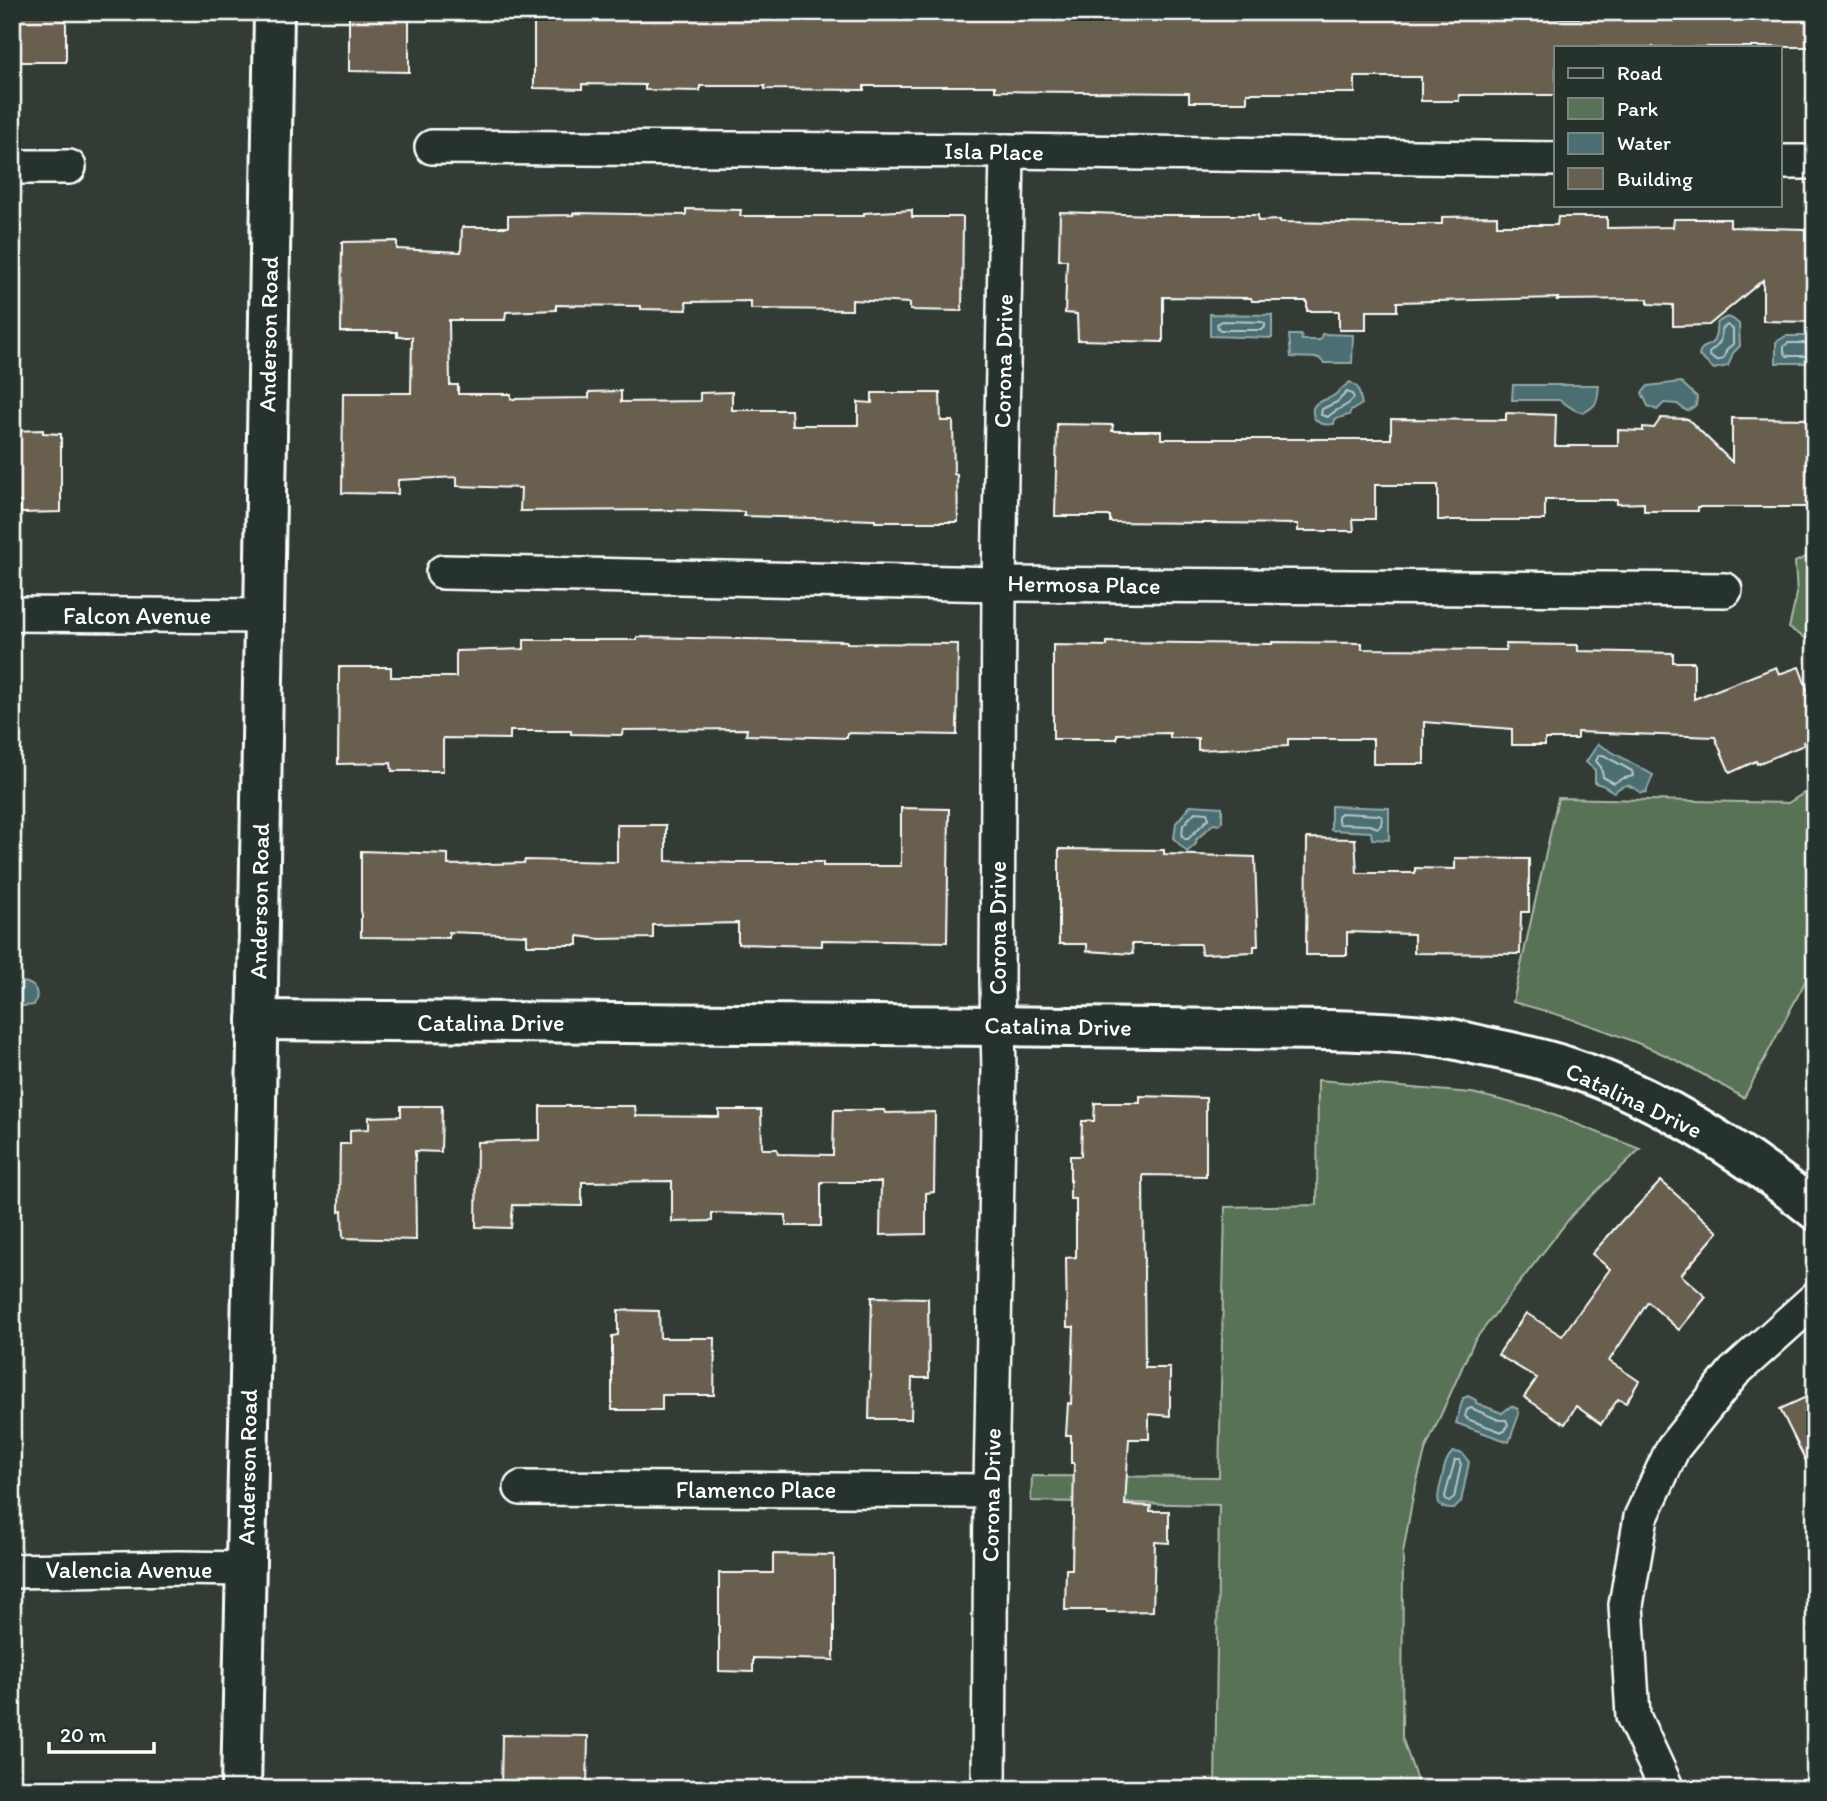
<svg xmlns="http://www.w3.org/2000/svg" width="1827" height="1801" font-family="Itim,sans-serif">
<style>
.green{fill:#597257;stroke:#acb8ab;stroke-width:2}
.water{fill:#4b6e72;stroke:#93a8aa;stroke-width:2}
.lines{fill:none;stroke-linecap:round;stroke-linejoin:round}
.shore{stroke:#b7c5c7;stroke-width:2}
.building{fill:#675f50;stroke:#fff;stroke-width:2}
.street-casing{stroke:#fff;stroke-width:38}
.secondary-casing{stroke:#fff;stroke-width:44}
.street{stroke:#26332d;stroke-width:33}
.secondary{stroke:#26332d;stroke-width:38}
.labels{text-anchor:middle;dominant-baseline:central;stroke-width:5;stroke-linejoin:round;paint-order:stroke}
.street-label{font-size:24px;fill:#fff;stroke:#26332d}
</style>
<rect width="100%" height="100%" fill="#333c34"/>
<filter id="ink" filterUnits="userSpaceOnUse"><feTurbulence type="fractalNoise" baseFrequency=".0143" numOctaves="2"/><feDisplacementMap in="SourceGraphic" scale="14" xChannelSelector="R" yChannelSelector="G"/><feConvolveMatrix kernelMatrix="1 2 1 2 8 2 1 2 1" color-interpolation-filters="sRGB"/></filter>
<g filter="url(#ink)">
<!-- green -->
<g class="green">
<polygon points="1815,552 1815,644 1789,628 1797,594 1795,562"/>
<path d="M1815 786V963L1744 1098C1719 1084 1694 1068 1667 1056 1618 1033 1565 1016 1513 1002L1558 798 1788 803Z"/>
<polygon points="1318,1080 1472,1093 1541,1110 1640,1149 1573,1214 1474,1341 1426,1448 1413,1496 1403,1553 1402,1737 1420,1789 1215,1789 1219,1505 1031,1501 1032,1476 1219,1477 1225,1207 1317,1205"/>
</g>
<!-- water -->
<g class="water">
<polygon points="1210,314 1272,315 1272,338 1210,336"/>
<path d="M1728 317 1733 319 1739 324 1740 346 1733 353 1728 366 1714 369 1699 356C1701 343 1709 349 1714 340 1720 328 1709 324 1728 317Z"/>
<polygon points="1322,334 1353,335 1352,363 1324,363 1319,358 1291,357 1289,335 1301,335 1302,340 1320,340"/>
<polygon points="1786,336 1815,336 1815,363 1776,363 1776,342"/>
<path d="M1350 382 1358 388 1362 404 1351 411 1349 415 1335 419 1334 424C1331 424 1327 425 1323 424 1313 422 1309 409 1317 403 1322 400 1329 399 1333 396 1339 392 1344 386 1350 382Z"/>
<polygon points="1681,382 1697,397 1696,406 1687,411 1677,404 1664,403 1657,410 1648,406 1642,393 1648,386"/>
<path d="M1513 385H1599C1597 401 1599 405 1583 413L1575 410 1559 400H1512Z"/>
<path d="M1598 744 1653 775 1646 792 1641 793C1628 784 1627 782 1614 792L1602 785 1595 783V770L1586 762Z"/>
<polygon points="1191,805 1222,807 1222,822 1219,825 1213,824 1196,840 1196,844 1187,852 1174,839 1176,823"/>
<polygon points="1331,806 1389,808 1389,840 1372,839 1371,832 1331,830"/>
<path d="M23 982C36 984 40 993 34 1005 25 1007 19 1003 12 1012V987Z"/>
<polygon points="1468,1396 1476,1400 1476,1403 1502,1413 1511,1406 1518,1409 1519,1414 1509,1442 1456,1423 1463,1398"/>
<path d="M1453 1452 1462 1453 1469 1462 1461 1502 1454 1509C1432 1510 1438 1494 1442 1479 1444 1469 1445 1459 1453 1452Z"/>
</g>
<g class="lines">
<!-- shore -->
<g class="shore">
<polygon points="1221,321 1262,322 1265,324 1265,327 1262,330 1220,330 1218,328 1217,324"/>
<path d="M1727 325 1733 329V344L1727 349 1723 359 1716 361 1710 356 1709 353C1720 344 1721 343 1722 329Z"/>
<polyline points="1815,343 1788,343 1784,346 1784,352 1787,356 1815,356"/>
<path d="M1347 392 1352 394 1354 398C1347 408 1336 408 1328 417L1321 415 1322 409 1337 402Z"/>
<polygon points="1599,755 1603,755 1632,771 1633,776 1621,779 1614,783 1603,777 1601,767 1596,761"/>
<polygon points="1195,812 1207,813 1209,818 1188,839 1185,839 1182,836 1183,825"/>
<polygon points="1341,813 1379,815 1382,817 1381,825 1378,828 1370,825 1340,824 1338,821 1338,816"/>
<polygon points="1471,1408 1499,1420 1506,1420 1508,1424 1505,1431 1502,1432 1467,1419 1465,1416 1467,1410"/>
<polygon points="1455,1460 1459,1460 1461,1464 1454,1498 1449,1502 1446,1500 1445,1496"/>
</g>
</g>
<!-- building -->
<g class="building">
<rect x="12" y="12" width="54" height="50"/>
<polygon points="349,12 409,12 409,72 349,71"/>
<polygon points="534,12 1528,12 1528,18 1580,18 1580,12 1815,12 1815,47 1556,47 1556,95 1459,95 1459,101 1421,101 1421,77 1355,77 1355,93 1247,93 1247,102 1189,102 1189,93 995,91 995,86 864,86 864,90 765,89 765,86 700,86 700,91 645,90 645,85 582,84 582,89 534,88"/>
<polygon points="686,209 741,210 740,216 864,216 864,213 912,210 912,217 963,217 962,311 910,310 910,303 852,300 852,310 751,309 751,301 686,302 687,310 641,309 641,306 556,305 556,310 506,312 505,320 449,320 450,385 458,385 458,394 511,394 511,399 589,398 589,392 621,391 621,402 700,401 700,393 732,392 732,410 791,410 792,425 858,425 858,402 872,403 872,393 940,393 941,421 953,421 954,474 957,475 958,522 875,522 875,520 744,516 744,512 670,510 520,511 521,488 457,486 457,477 398,480 398,494 342,493 343,393 411,393 412,337 397,337 397,332 341,332 342,242 397,241 397,249 461,252 462,227 508,227 508,216 573,215 573,213 686,215"/>
<polygon points="1060,212 1154,215 1258,215 1258,221 1280,220 1280,222 1398,224 1442,224 1442,217 1497,216 1497,225 1557,225 1558,217 1607,217 1607,228 1673,227 1674,219 1730,219 1730,227 1805,229 1805,240 1815,240 1815,322 1763,321 1763,280 1709,325 1673,326 1673,305 1648,304 1648,299 1557,300 1558,298 1397,302 1397,311 1366,311 1366,330 1339,330 1339,311 1307,311 1307,301 1252,301 1251,298 1163,297 1163,342 1078,340 1077,314 1065,313 1067,260 1059,260"/>
<polygon points="1506,413 1556,415 1555,446 1618,446 1618,430 1643,431 1643,427 1654,428 1661,418 1688,419 1732,462 1732,418 1815,419 1815,507 1698,507 1698,511 1644,511 1644,503 1617,504 1617,500 1545,500 1545,520 1438,520 1438,485 1375,485 1375,519 1353,519 1354,531 1298,531 1298,524 1110,522 1110,516 1055,516 1057,424 1113,425 1112,431 1161,431 1161,439 1391,439 1391,419 1506,420"/>
<polygon points="43,430 43,433 61,434 61,512 21,513 21,502 12,502 12,431"/>
<polygon points="637,637 847,641 847,643 958,644 957,735 847,733 847,738 746,735 747,729 623,730 622,735 571,734 571,731 510,731 510,739 443,738 443,771 392,771 391,763 338,764 339,667 391,667 391,677 456,677 456,651 524,649 524,640 637,640"/>
<polygon points="1107,642 1272,644 1272,642 1362,643 1362,649 1506,650 1506,644 1578,645 1578,651 1673,653 1673,662 1694,662 1694,699 1776,667 1779,674 1799,667 1815,710 1815,737 1803,742 1804,745 1757,764 1756,761 1730,773 1715,737 1577,732 1577,739 1545,739 1545,745 1512,745 1512,729 1424,722 1424,764 1373,764 1373,739 1288,739 1288,746 1198,750 1198,738 1170,738 1170,733 1117,734 1117,739 1053,739 1053,645 1107,646"/>
<polygon points="901,808 949,809 947,942 822,940 822,946 738,944 738,923 653,925 653,938 600,939 578,936 578,945 527,945 527,935 449,932 449,938 361,937 361,851 448,854 448,865 524,863 525,860 617,862 617,825 666,825 666,861 737,863 737,862 823,862 823,866 901,866"/>
<polygon points="1307,838 1355,839 1357,873 1415,873 1415,868 1455,869 1455,858 1529,859 1529,912 1521,912 1520,954 1414,953 1414,934 1347,932 1347,955 1306,955"/>
<polygon points="1059,849 1164,850 1164,854 1255,857 1258,946 1254,946 1254,952 1201,954 1200,944 1132,944 1133,954 1087,951 1087,944 1059,944"/>
<polygon points="1140,1096 1206,1098 1206,1176 1143,1175 1145,1368 1170,1368 1170,1416 1149,1414 1149,1439 1129,1439 1125,1505 1151,1506 1150,1511 1169,1511 1169,1543 1155,1542 1153,1611 1107,1612 1106,1610 1065,1610 1066,1569 1072,1569 1074,1463 1071,1463 1071,1435 1066,1435 1068,1403 1071,1404 1074,1327 1067,1327 1066,1258 1076,1257 1076,1199 1070,1199 1070,1156 1081,1156 1082,1121 1094,1121 1095,1103 1140,1103"/>
<polygon points="401,1106 442,1106 441,1152 415,1151 416,1240 343,1238 342,1211 339,1212 340,1144 350,1144 350,1130 369,1129 369,1117 401,1116"/>
<polygon points="540,1106 635,1106 636,1116 719,1117 719,1110 761,1110 762,1149 777,1149 778,1154 833,1155 834,1110 884,1110 885,1113 935,1112 934,1192 926,1193 926,1234 880,1235 881,1182 821,1182 821,1226 786,1226 786,1215 712,1213 712,1221 672,1222 672,1181 582,1182 582,1206 513,1205 511,1228 476,1227 477,1142 540,1140"/>
<polygon points="1661,1181 1718,1232 1681,1275 1706,1297 1679,1330 1648,1302 1609,1361 1639,1381 1626,1403 1618,1399 1601,1424 1576,1406 1565,1424 1524,1397 1537,1378 1498,1355 1526,1313 1562,1336 1610,1269 1592,1254 1625,1217 1626,1218"/>
<polygon points="872,1297 928,1298 929,1378 912,1378 911,1419 869,1419"/>
<polygon points="618,1310 659,1311 660,1338 715,1338 714,1395 662,1395 662,1410 612,1410 612,1336 618,1335"/>
<polygon points="1815,1393 1815,1479 1780,1409"/>
<polygon points="773,1554 834,1555 834,1660 753,1658 753,1672 719,1671 719,1573 773,1573"/>
<polygon points="502,1735 588,1736 587,1789 501,1789"/>
</g>
<g class="lines">
<defs>
<g id="street">
<polyline points="432,147 1007,151 1556,159"/>
<polyline points="1780,162 1815,162"/>
<polyline points="12,167 69,167"/>
<polyline points="443,572 999,584 1725,590"/>
<polyline points="12,614 262,616"/>
<polyline points="521,1488 991,1491"/>
<polyline points="12,1571 178,1568 245,1569"/>
<polyline points="989,1789 991,1485 999,1071 997,984 999,584 1007,151"/>
<polyline points="1667,1789 1633,1716 1626,1605 1641,1517 1673,1448 1734,1372 1815,1299"/>
</g>
<g id="secondary">
<path d="M257 1020 997 1026 1329 1030C1367 1031 1404 1032 1441 1037 1455 1039 1469 1043 1483 1046 1513 1052 1543 1059 1571 1068 1660 1097 1743 1152 1815 1210"/>
<polyline points="241,1789 256,1104 274,12"/>
</g>
</defs>
<!-- street casing -->
<use href="#street" class="street-casing"/>
<!-- secondary casing -->
<use href="#secondary" class="secondary-casing"/>
<!-- street -->
<use href="#street" class="street"/>
<!-- secondary -->
<use href="#secondary" class="secondary"/>
</g>
</g>
<g class="labels">
<!-- street labels -->
<g class="street-label">
<text transform="translate(994 151) rotate(1)">Isla Place</text>
<text transform="translate(268 334) rotate(-89)">Anderson Road</text>
<text transform="translate(1003 361) rotate(-89)">Corona Drive</text>
<text transform="translate(1084 584) rotate(1)">Hermosa Place</text>
<text x="137" y="615">Falcon Avenue</text>
<text transform="translate(259 901) rotate(-89)">Anderson Road</text>
<text transform="translate(997 928) rotate(-90)">Corona Drive</text>
<text x="491" y="1022">Catalina Drive</text>
<text transform="translate(1058 1026) rotate(1)">Catalina Drive</text>
<text transform="translate(1634 1100) rotate(25)">Catalina Drive</text>
<text transform="translate(247 1467) rotate(-89)">Anderson Road</text>
<text x="756" y="1489">Flamenco Place</text>
<text transform="translate(991 1495) rotate(-89)">Corona Drive</text>
<text x="129" y="1569">Valencia Avenue</text>
</g>
</g>
<!-- margin -->
<rect width="1827" height="1801" fill="none" stroke="#26332d" stroke-width="42"/>
<rect x="21" y="21" width="1785" height="1759" fill="none" stroke="#fff" stroke-width="2.5" filter="url(#ink)"/>
<!-- legend -->
<rect x="1554" y="46" width="228" height="161" fill="#26332d" stroke="#7d8581" stroke-width="2"/>
<rect x="1568" y="68" width="35" height="10" fill="#26332d" stroke="#7d8581" stroke-width="2"/>
<text x="1617" y="80" font-size="21" fill="#ffffff">Road</text>
<rect x="1568" y="98" width="35" height="21" fill="#597257" stroke="#7d8581" stroke-width="2"/>
<text x="1617" y="116" font-size="21" fill="#ffffff">Park</text>
<rect x="1568" y="133" width="35" height="21" fill="#4b6e72" stroke="#7d8581" stroke-width="2"/>
<text x="1617" y="150" font-size="21" fill="#ffffff">Water</text>
<rect x="1568" y="168" width="35" height="21" fill="#675f50" stroke="#7d8581" stroke-width="2"/>
<text x="1617" y="186" font-size="21" fill="#ffffff">Building</text>
<!-- scale -->
<path d="M49 1742v10h105v-10" fill="none" stroke="#ffffff" stroke-width="3.5"/>
<text x="60" y="1742" font-size="21" fill="#ffffff" stroke="#26332d" stroke-width="5" paint-order="stroke">20 m</text>
</svg>
